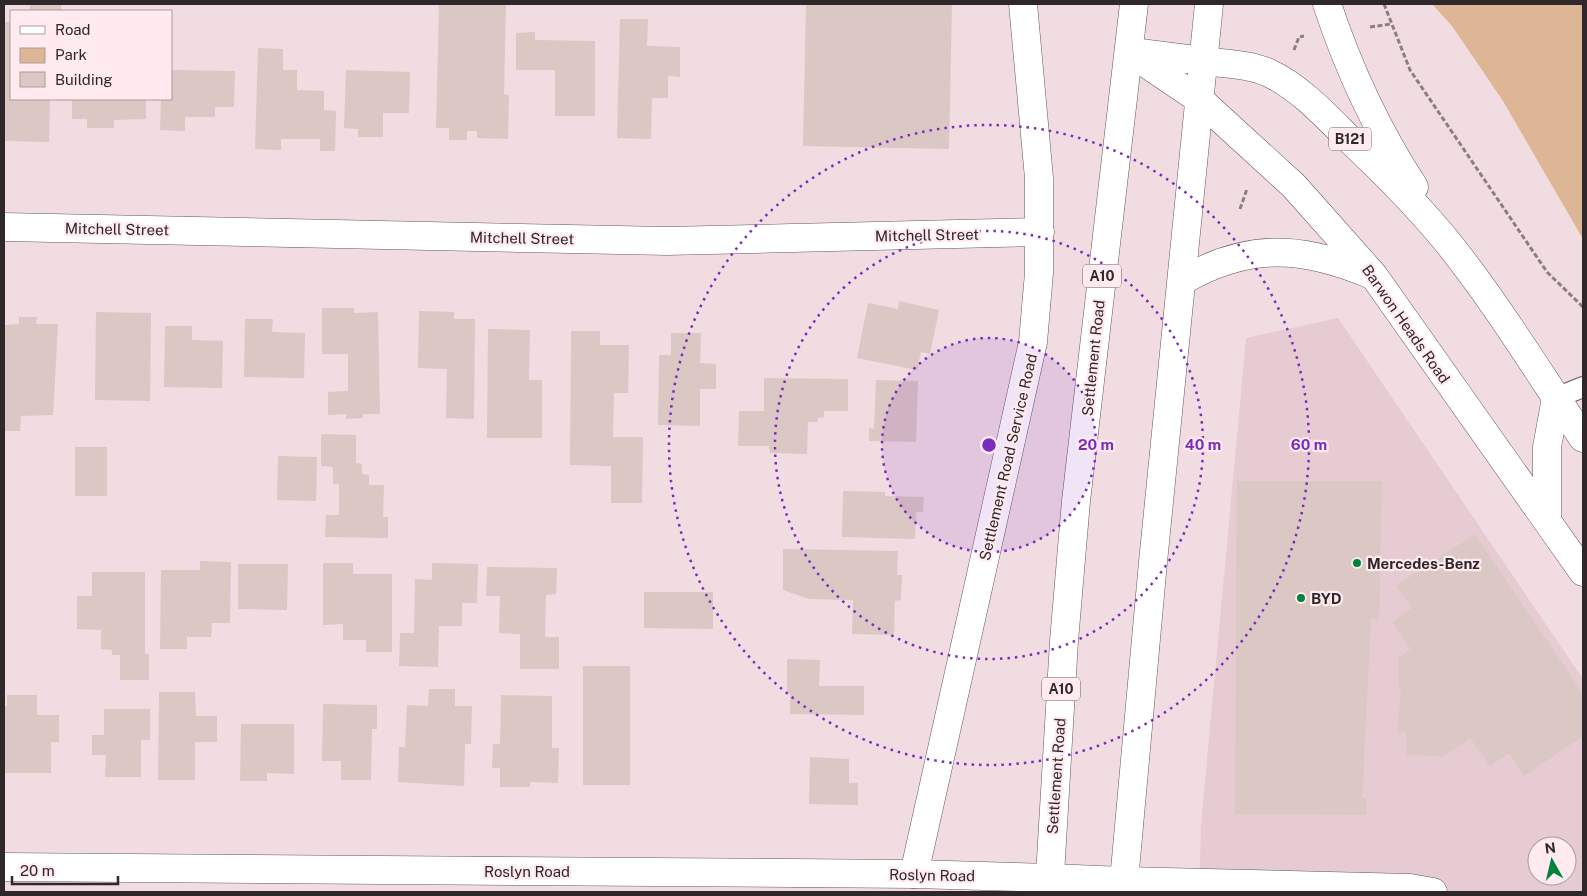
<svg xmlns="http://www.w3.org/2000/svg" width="1587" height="896" font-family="'Public Sans',sans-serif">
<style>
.built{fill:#e6cbd2;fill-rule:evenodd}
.green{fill:#ddb696}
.building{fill:#dbc7c3}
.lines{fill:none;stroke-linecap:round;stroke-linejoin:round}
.lane-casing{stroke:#67565a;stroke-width:22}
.street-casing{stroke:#67565a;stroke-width:29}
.secondary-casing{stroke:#67565a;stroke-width:29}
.primary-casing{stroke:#67565a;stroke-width:29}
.highway-casing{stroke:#67565a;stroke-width:29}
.path{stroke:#8d7e82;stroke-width:3;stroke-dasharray:5 2.5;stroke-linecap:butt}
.lane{stroke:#fff;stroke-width:20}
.street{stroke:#fff;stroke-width:28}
.secondary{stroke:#fff;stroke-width:28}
.primary{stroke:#fff;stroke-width:28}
.highway{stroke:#fff;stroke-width:28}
.ring{fill:none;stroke:#7b2cbf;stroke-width:2.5;stroke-dasharray:2.5 5}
.poi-dot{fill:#01833d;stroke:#feeaef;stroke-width:2}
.labels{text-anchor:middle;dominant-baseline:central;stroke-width:4.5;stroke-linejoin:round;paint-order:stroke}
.shield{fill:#feeaef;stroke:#6d6264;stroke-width:1}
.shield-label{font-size:14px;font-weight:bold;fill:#2f2729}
.street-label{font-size:15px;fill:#2f2729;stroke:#feeaef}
.poi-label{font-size:15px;font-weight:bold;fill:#2f2729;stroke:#feeaef;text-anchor:start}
.centre{fill:#7b2cbf;stroke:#feeaef;stroke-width:2.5}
.ring-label{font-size:15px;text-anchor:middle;font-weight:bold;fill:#7b2cbf;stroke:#feeaef;stroke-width:4.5;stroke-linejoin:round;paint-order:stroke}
</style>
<rect width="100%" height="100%" fill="#f1dce2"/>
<!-- built -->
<path class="built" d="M1338 318 1583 679V892H1199L1201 825 1246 338ZM1537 846H1567V876H1537Z"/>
<!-- green -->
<polygon class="green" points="1432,4 1583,4 1583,239 1503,101 1452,26"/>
<!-- building -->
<g class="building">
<polygon points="30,4 61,4 61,11 30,10"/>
<polygon points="439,4 506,4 504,94 509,95 508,139 477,138 477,131 467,131 467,140 449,140 449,128 436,128"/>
<polygon points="806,4 952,4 949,149 803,146"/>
<polygon points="620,19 648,19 647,46 680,47 680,77 668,76 668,98 652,98 651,139 617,138"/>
<polygon points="4,22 11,22 11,99 50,99 49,142 4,141"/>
<polygon points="535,32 535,40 595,41 595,116 555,116 555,70 516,70 516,33"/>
<polygon points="258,48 283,49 283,70 297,70 297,90 324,91 324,110 336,111 335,151 320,151 320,139 281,139 281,150 255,149"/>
<polygon points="171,70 235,71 234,107 215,107 215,117 185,117 185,131 160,130 161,99 171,99"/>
<polygon points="346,70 410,72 409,113 383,113 383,137 358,137 358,129 344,128"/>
<polygon points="72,99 146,99 146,119 114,120 114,128 87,128 87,119 72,119"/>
<polygon points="899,301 939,310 930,354 921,352 917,370 857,358 868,303 898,309"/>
<polygon points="322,308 354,308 354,313 378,312 380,414 363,414 363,418 346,419 346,414 328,415 328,392 348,391 348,354 322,354"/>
<polygon points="419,311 454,312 454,319 475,319 474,419 446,418 447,369 418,368"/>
<polygon points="96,312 151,313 150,401 95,400"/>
<polygon points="19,317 37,317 36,324 58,324 53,415 21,416 20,431 4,431 4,325 19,324"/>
<polygon points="245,319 273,319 272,332 305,333 304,378 244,377"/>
<polygon points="165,326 192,326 192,340 223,341 222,388 164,387"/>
<polygon points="488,329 530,330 529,380 542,380 542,438 487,438"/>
<polygon points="571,331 600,331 600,345 629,345 628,393 614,393 613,437 643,437 642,503 611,503 611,466 570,465"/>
<polygon points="671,333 701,333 700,363 716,364 716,389 700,389 700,426 658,425 659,355 671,355"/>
<polygon points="764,378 848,379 848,411 824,411 824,417 818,418 818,422 808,422 807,454 770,453 769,446 738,446 739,411 764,411"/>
<polygon points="876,380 918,381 916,442 869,441 869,428 874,429"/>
<polygon points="321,434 356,435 356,463 362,464 362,474 369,475 369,485 384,485 383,517 388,517 388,538 325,537 326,515 339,515 339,484 333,484 333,467 321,466"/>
<rect x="75" y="447" width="32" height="49"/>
<polygon points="278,456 317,457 316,501 277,500"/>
<polygon points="1237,481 1382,481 1379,619 1371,619 1362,798 1366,798 1366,815 1235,814"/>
<polygon points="843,491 885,492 885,496 924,497 923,512 916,512 915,539 842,537"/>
<polygon points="1475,534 1583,694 1583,736 1524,776 1509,753 1490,766 1470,738 1443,757 1406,754 1406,731 1397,732 1401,693 1399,689 1398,658 1411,649 1392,622 1412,608 1396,586"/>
<polygon points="783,549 898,551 897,575 902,575 901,600 895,601 894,635 852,634 853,600 809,599 783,590"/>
<polygon points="200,561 231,562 230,623 212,623 211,637 187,637 187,649 160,649 161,570 200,570"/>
<polygon points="323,563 353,563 353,574 392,574 392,652 366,652 366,640 343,640 343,624 323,625"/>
<polygon points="432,563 478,564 477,603 462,603 462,626 439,626 438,667 399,666 400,633 414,633 415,579 432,580"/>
<polygon points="238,564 288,564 287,610 238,609"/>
<polygon points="487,567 557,568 556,594 546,595 545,637 559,637 559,669 520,669 520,634 499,633 500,596 486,596"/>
<polygon points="92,572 145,572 145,654 149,654 149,680 120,680 120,655 112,655 112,650 101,649 101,630 77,629 77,596 92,596"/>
<polygon points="644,592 713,592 713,629 644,628"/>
<polygon points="787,659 820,660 819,686 864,686 864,715 790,714 790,693 787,693"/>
<rect x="583" y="666" width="47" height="119"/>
<polygon points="429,689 455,689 455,706 472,706 471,744 465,744 464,786 398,782 399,747 405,747 407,705 428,706"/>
<polygon points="159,692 195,692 196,716 217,716 217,742 195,742 195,780 158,780"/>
<polygon points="7,695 37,695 37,715 59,715 59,742 51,742 51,773 4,773 4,706 7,706"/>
<polygon points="501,695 552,696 552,748 559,748 558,783 530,782 530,787 500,787 500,768 492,768 493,744 500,744"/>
<polygon points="323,704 377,705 377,729 372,729 371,780 341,780 341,761 322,761"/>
<polygon points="104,709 150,709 150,740 141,740 141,777 105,777 106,755 92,755 92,735 104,735"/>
<polygon points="241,724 294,724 294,774 267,773 267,781 240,781"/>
<polygon points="810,757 849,759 849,783 858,783 858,805 809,804"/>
</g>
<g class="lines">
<defs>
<polyline id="lane" points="1556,398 1583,387"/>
<g id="street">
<polyline points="4,227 667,241 1040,232"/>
<polyline points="914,874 1033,342 1039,273 1039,178 1023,4"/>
<polyline points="1124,881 1410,888 1433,892"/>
</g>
<polyline id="secondary" points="4,867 914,874 1050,878"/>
<g id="primary">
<path d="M1327 4C1348 67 1378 132 1414 187"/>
<path d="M1203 61C1225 64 1249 64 1269 73 1299 87 1325 115 1348 138 1382 170 1415 203 1445 239 1496 302 1538 372 1583 438"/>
<polyline points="1200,100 1294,186 1374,276 1583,572"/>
<path d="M1182 281C1249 242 1303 246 1372 275"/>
<polyline points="1547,520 1547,447 1556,398"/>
</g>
<g id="highway">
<polyline points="1129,52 1200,100"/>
<polyline points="1132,52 1203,61"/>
<polyline points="1050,878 1124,881"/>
<polyline points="1049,892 1064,641 1076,501 1134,4"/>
<polyline points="1123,892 1153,562 1209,4"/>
</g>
</defs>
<!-- lane casing -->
<use href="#lane" class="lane-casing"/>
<!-- street casing -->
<use href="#street" class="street-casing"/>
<!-- secondary casing -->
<use href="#secondary" class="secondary-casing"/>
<!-- primary casing -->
<use href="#primary" class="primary-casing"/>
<!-- highway casing -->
<use href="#highway" class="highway-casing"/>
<!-- path -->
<g class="path">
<polyline points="1384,4 1410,70 1547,272 1583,307"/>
<polyline points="1370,27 1391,24"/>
<polyline points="1294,50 1299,37 1304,36"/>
<polyline points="1240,209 1247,189"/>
</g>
<!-- lane -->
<use href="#lane" class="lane"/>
<!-- street -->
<use href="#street" class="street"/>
<!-- secondary -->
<use href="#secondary" class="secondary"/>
<!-- primary -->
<use href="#primary" class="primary"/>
<!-- highway -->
<use href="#highway" class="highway"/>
</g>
<!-- distance rings -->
<circle cx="989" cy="445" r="107" fill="#7b2cbf" fill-opacity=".12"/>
<g class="ring">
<circle cx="989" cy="445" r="107"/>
<circle cx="989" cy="445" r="214"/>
<circle cx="989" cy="445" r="320"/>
</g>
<!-- markers -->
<g class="poi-dot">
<circle cx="1357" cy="563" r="5"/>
<circle cx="1301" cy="598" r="5"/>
</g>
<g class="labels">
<!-- shield labels -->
<g class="shield">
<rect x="1329" y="127.5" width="42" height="23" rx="4"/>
<rect x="1083" y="264.5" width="38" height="23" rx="4"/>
<rect x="1042" y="677.5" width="38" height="23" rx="4"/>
</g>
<g class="shield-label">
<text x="1350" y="139">B121</text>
<text x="1102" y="276">A10</text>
<text x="1061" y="689">A10</text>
</g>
<!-- street labels -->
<g class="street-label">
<text transform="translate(117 229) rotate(1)">Mitchell Street</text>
<text transform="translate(927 235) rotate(-1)">Mitchell Street</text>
<text transform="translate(522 238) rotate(1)">Mitchell Street</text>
<text transform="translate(1406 324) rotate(55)">Barwon Heads Road</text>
<text transform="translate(1093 358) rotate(-84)">Settlement Road</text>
<text transform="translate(1008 457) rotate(-77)">Settlement Road Service Road</text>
<text transform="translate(1056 776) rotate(-86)">Settlement Road</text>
<text x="527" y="871">Roslyn Road</text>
<text transform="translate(932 875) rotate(1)">Roslyn Road</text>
</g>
<!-- poi labels -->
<g class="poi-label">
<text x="1367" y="563">Mercedes-Benz</text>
<text x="1311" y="598">BYD</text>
</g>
</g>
<circle cx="989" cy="445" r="8" class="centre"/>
<g class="ring-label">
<text x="1096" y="450">20 m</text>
<text x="1203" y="450">40 m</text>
<text x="1309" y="450">60 m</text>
</g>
<!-- border -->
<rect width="1587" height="896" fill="none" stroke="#2f2729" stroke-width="10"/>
<!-- legend -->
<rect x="10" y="10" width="162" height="90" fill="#feeaef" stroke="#ab9ca0"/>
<rect x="20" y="26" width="25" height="8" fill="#ffffff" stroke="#ab9ca0"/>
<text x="55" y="35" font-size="15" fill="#2f2729">Road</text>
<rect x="20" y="48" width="25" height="15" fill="#ddb696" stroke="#ab9ca0"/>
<text x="55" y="60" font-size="15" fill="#2f2729">Park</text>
<rect x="20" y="72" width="25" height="15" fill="#dbc7c3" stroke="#ab9ca0"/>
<text x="55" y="85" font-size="15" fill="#2f2729">Building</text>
<!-- north arrow -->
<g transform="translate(1552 861) rotate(352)"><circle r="24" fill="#feeaef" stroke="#ab9ca0"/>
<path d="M0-4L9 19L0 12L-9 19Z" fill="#01833d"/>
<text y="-8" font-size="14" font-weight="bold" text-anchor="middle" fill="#2f2729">N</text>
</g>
<!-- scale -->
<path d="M12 876v8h106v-8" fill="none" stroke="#2f2729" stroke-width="2.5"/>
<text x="20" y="876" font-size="15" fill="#2f2729" stroke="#feeaef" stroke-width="4" paint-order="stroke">20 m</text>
</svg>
